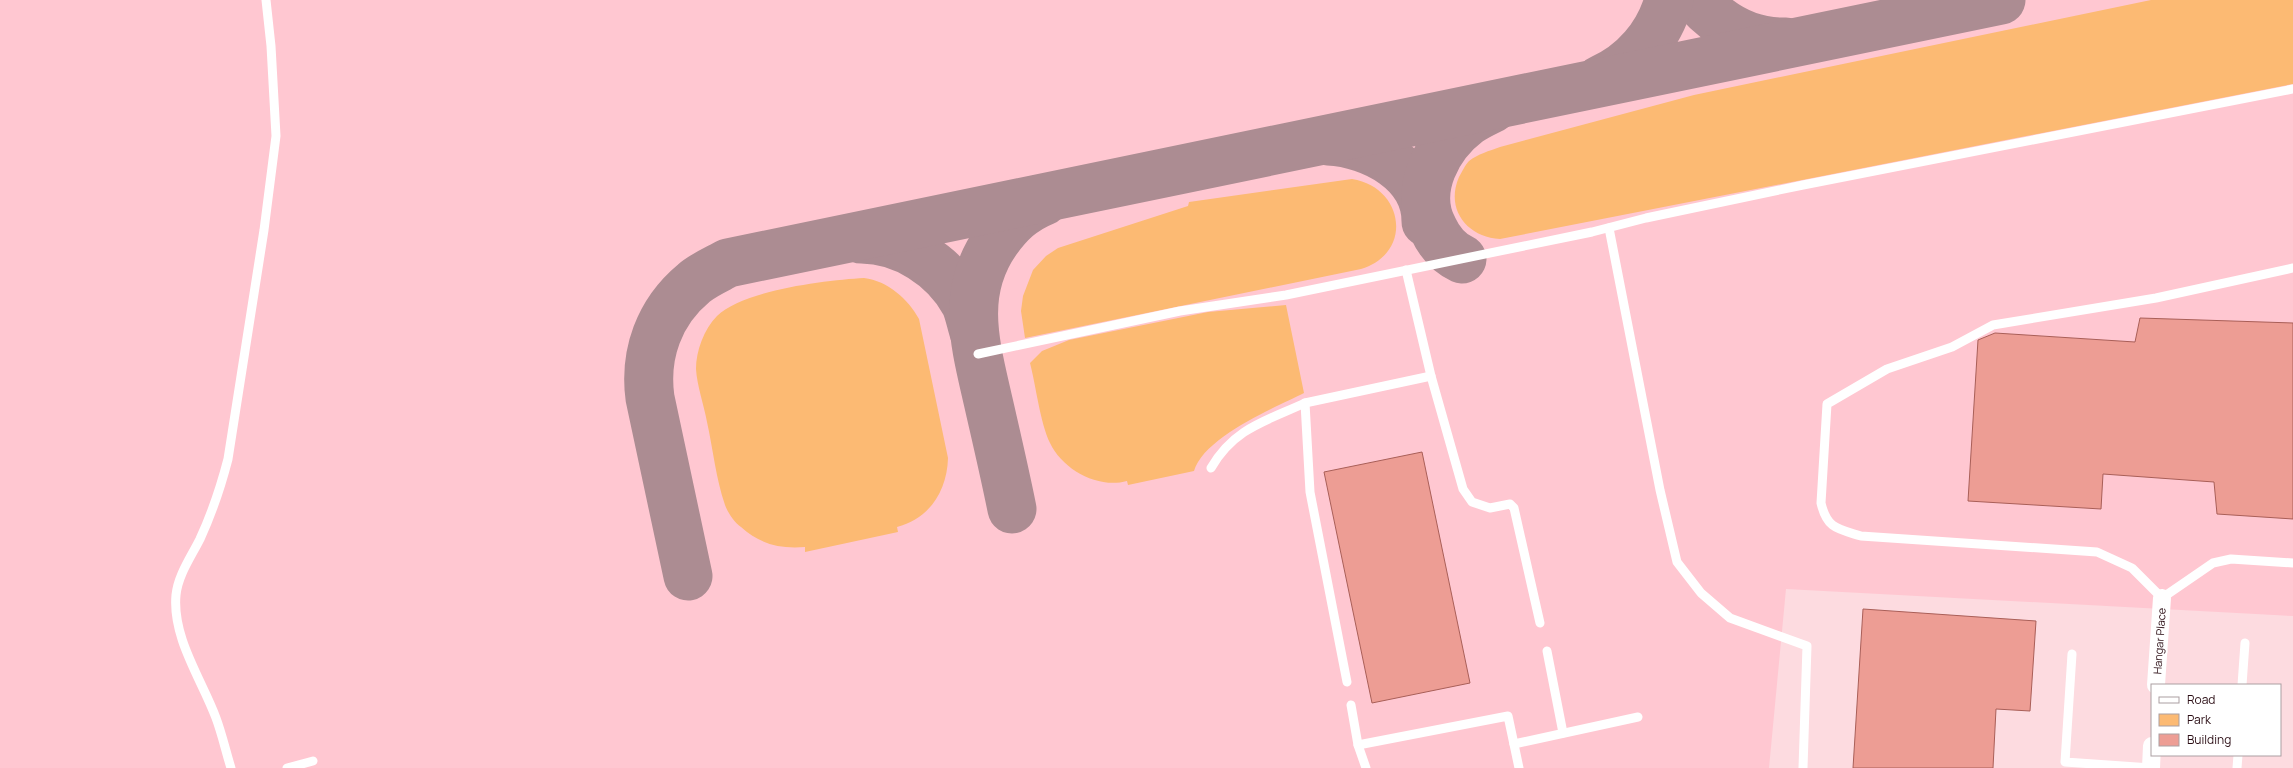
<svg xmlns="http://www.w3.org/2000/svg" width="2293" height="768" font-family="Manrope,sans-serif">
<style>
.built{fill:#ffc7d1}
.green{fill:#fcba73}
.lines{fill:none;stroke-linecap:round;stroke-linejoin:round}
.taxiway{stroke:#ac8c92;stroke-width:49}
.building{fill:#ed9d94;stroke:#a95f58}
.service{stroke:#fff;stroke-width:9}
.minor{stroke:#fff;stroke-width:18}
.labels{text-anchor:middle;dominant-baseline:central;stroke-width:4;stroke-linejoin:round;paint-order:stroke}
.street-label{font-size:11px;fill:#2c0f16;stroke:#fff}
</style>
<rect width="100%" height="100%" fill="#fddbe0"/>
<!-- built -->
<polygon class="built" points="0,0 2293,0 2293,616 1786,589 1769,768 0,768"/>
<!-- green -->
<g class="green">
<path d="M2151 0H2293V84L1500 239C1467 237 1445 209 1459 177 1462 172 1465 165 1469 161 1478 154 1489 151 1500 147L1694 95Z"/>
<path d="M1352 179C1404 187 1414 253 1361 269L1025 338 1021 311 1023 296 1033 270 1046 256 1058 248 1188 206 1189 202Z"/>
<path d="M864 278C888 281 908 299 919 319L948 458C947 491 930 518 897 527L898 532 805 552V547C779 549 760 544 741 527 734 522 728 513 725 505 716 479 713 449 707 422 704 405 697 386 696 369 696 351 704 329 717 316 744 290 827 280 864 278Z"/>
<path d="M1286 305 1304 393C1274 408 1204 437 1194 471L1128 485 1127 481C1098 489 1063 470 1050 443 1040 422 1036 386 1030 363L1042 351 1069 340 1208 312Z"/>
</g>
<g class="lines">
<!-- taxiway -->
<g class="taxiway">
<path d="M1697 0C1720 26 1750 43 1786 42"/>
<path d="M1600 80C1634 65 1659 36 1669 0"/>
<path d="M1328 141C1372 143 1427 172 1426 222"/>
<path d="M861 239C903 239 945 266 965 303 969 311 971 323 974 332"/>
<path d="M1462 259C1449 253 1439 241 1433 228 1413 190 1437 145 1469 121 1476 116 1485 112 1493 108"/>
<path d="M1012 509C1005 474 997 440 989 405 976 347 959 294 996 241 1009 223 1022 210 1044 201"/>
<path d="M688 576 650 398C644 354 659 312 694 283 703 275 717 269 728 263L2001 0"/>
</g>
</g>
<!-- building -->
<g class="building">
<polygon points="2140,318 2293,323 2293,519 2217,514 2214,482 2103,474 2101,509 1968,501 1978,340 1995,333 2135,342"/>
<polygon points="1422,452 1470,683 1372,703 1324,472"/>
<polygon points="1863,609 2036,621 2030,711 1996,709 1993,768 1853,768"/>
</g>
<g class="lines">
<!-- service -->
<g class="service">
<polyline points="1609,228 1660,490 1677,562 1701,593 1730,618 1807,646 1803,768"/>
<path d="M2293 268 2156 298 1993 325 1952 347 1887 369 1827 404 1821 503C1827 529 1838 529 1861 536L2097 552 2132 568 2162 598 2213 563 2231 559 2293 563"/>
<polyline points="978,354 1180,311 1286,295 1592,232 1646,218 1803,185 2293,89"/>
<polyline points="1431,376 1463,489 1472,502 1490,508 1510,504 1514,508 1540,623"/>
<path d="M1211 468C1234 428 1266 421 1305 403"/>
<polyline points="1547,651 1563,733"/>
<polyline points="2072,654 2065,762 2151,768"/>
<polyline points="1347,682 1310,492 1305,403 1431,376 1406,270"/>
<polyline points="2242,685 2245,643"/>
<polyline points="1351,705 1358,745 1366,768"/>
<polyline points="1514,744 1638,717"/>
<polyline points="1358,745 1508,716 1519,768"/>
<path d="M231 768C226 752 222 734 216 718 202 680 172 638 176 595 178 575 191 557 200 539 212 513 221 486 228 459L264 230 276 136 271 46 266 0"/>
<polyline points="287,768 313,761"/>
<polyline points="2237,768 2238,755"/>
</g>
<!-- minor -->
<g class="minor">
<polyline points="2156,685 2162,598"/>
<polyline points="2151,768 2152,746"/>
</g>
</g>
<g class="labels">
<!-- street labels -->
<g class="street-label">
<text transform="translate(2159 641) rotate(-86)">Hangar Place</text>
</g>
</g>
<!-- legend -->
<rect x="2151" y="684" width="130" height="72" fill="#ffffff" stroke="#ab9fa2"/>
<rect x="2159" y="697" width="20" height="6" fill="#ffffff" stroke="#ab9fa2"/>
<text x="2187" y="704" font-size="12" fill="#2c0f16">Road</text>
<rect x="2159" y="714" width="20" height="12" fill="#fcba73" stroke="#ab9fa2"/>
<text x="2187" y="724" font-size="12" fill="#2c0f16">Park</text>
<rect x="2159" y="734" width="20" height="12" fill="#ed9d94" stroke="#ab9fa2"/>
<text x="2187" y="744" font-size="12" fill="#2c0f16">Building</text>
</svg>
